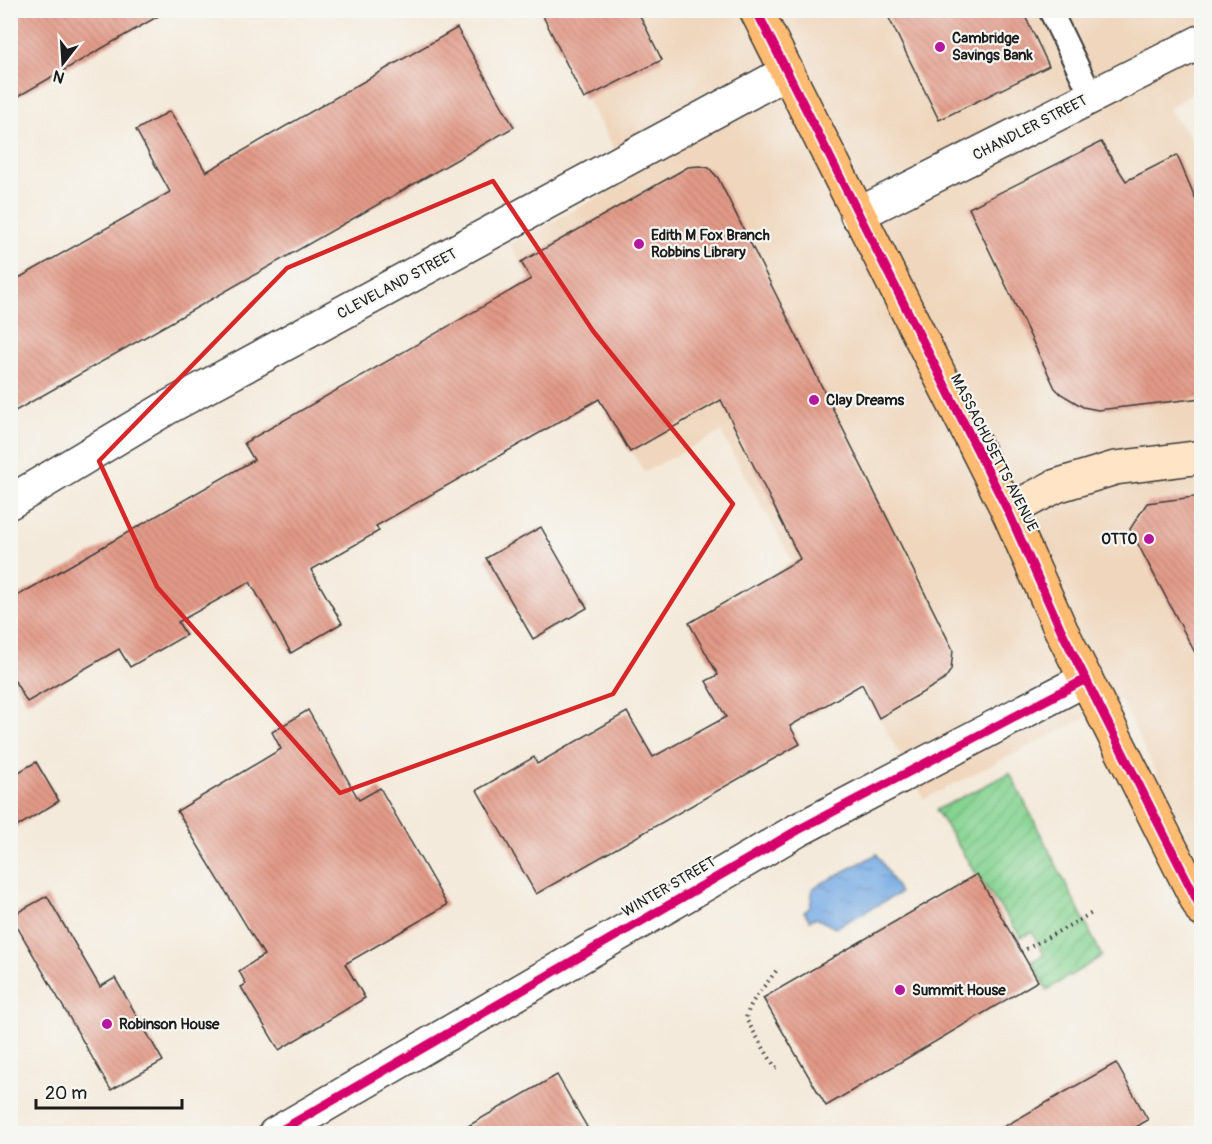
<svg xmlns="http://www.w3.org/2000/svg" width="1212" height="1144" font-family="Pangolin,sans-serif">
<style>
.built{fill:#efd6bc}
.garden{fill:url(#garden-furrows);stroke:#507856;stroke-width:1.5}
.water{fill:url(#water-ripples);stroke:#4a6480;stroke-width:1.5}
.building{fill:url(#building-back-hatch)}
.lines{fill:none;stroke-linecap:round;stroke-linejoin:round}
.lane-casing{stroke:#3c3b39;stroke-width:26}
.street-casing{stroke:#3c3b39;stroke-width:36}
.secondary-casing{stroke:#3c3b39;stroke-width:36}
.highway-casing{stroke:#3c3b39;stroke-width:36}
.path{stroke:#3c3b39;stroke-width:4;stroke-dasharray:1.5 4.5;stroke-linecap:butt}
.lane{stroke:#fff;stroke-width:22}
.street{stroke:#fff;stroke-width:33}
.secondary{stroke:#ffe4c6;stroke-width:33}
.highway{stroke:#ffbb71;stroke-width:33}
.cycleway-casing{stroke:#f6f6f2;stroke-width:13}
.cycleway{stroke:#d6006c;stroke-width:9}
.marked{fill:none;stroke:#d62828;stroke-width:4.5;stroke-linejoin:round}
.poi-dot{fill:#b5179e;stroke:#f6f6f2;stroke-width:2}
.labels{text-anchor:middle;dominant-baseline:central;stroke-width:4.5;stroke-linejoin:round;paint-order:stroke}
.poi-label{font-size:15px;font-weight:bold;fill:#1c1c1c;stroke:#f6f6f2;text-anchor:start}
.street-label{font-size:15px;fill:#1c1c1c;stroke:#f6f6f2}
</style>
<defs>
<pattern id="garden-furrows" width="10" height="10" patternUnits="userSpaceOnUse" patternTransform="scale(1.5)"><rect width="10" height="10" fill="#85d391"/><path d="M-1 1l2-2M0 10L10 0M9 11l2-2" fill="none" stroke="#72b57c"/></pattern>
<pattern id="water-ripples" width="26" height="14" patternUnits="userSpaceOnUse" patternTransform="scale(1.5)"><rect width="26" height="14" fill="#77abe4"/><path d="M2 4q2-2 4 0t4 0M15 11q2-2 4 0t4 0" fill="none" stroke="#618ab8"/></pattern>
<pattern id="building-back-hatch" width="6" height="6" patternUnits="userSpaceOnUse" patternTransform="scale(1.5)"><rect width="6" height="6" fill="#e29987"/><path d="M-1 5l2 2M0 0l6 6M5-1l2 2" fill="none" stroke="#c18374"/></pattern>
</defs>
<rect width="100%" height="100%" fill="#f6f6f2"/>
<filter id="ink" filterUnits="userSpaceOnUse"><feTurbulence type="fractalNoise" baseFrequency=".0167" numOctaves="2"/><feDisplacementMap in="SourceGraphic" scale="12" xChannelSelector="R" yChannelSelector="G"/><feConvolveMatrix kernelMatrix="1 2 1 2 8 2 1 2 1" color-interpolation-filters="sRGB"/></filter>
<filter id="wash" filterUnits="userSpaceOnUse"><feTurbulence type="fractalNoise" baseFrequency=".008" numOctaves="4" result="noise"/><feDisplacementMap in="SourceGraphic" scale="24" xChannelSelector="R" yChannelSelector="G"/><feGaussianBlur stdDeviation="1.35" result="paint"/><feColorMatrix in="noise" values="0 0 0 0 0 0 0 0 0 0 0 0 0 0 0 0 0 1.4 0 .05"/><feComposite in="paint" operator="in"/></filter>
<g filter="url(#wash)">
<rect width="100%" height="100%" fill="#f4eadb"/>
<!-- built -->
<polygon class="built" points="539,11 1201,11 1201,87 1168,109 1202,151 1201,866 1121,700 924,799 721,432 644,472 510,244 631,180"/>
<!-- garden -->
<polygon class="garden" points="1010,773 1102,956 1047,990 1032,961 1044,955 1032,932 1021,937 973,869 936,810"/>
<!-- water -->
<polygon class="water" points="877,854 900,893 835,928 816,918 810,920 804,912 810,907 813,888"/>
<g id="blocks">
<!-- building -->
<g class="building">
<polygon points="10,10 169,10 10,101"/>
<polygon points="540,10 637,10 662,60 584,99"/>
<polygon points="885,10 1022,10 1049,66 939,120"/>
<polygon points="457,28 514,127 10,414 10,283 170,192 136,130 170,111 206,172"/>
<polygon points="1101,142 1126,181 1177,155 1202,214 1202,398 1098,410 1083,407 1061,394 1055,388 969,208"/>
<polygon points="700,166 709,168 718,178 953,650 951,670 944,680 879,718 862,684 790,726 800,744 536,894 477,790 534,757 537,764 627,712 653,757 726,717 706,681 718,675 689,623 800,559 721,400 630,452 599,399 376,526 379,531 311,570 342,623 291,653 250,582 178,622 186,635 130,667 119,649 27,702 10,673 10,600 254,460 244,443 531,279 521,262 688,167"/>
<polygon points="1202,496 1202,666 1130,529 1147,503"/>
<polygon points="541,527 587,608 533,639 486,558"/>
<polygon points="308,710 359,800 380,788 447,905 345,964 365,998 279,1050 241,987 246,984 239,971 264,955 177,811 281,749 272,732"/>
<polygon points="36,762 59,801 10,831 10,777"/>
<polygon points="977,874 1038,981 826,1106 763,998"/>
<polygon points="47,896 100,987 115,978 163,1061 111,1090 11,916"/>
<polygon points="1116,1063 1148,1120 1124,1134 991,1134"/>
<polygon points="557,1075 591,1134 454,1134"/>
</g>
</g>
</g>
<g filter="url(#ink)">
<use href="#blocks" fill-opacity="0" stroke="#3c3b39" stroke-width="1.5"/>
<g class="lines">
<defs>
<polyline id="lane" points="1050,10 1092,97"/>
<g id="street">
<polyline points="857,215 1202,41"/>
<polyline points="10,502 165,409 787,72"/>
<polyline points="275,1134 798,830 1086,679"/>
</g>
<polyline id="secondary" points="1008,511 1056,486 1115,468 1202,457"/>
<polyline id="highway" points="756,10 1008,511 1061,630 1202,910"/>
</defs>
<!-- lane casing -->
<use href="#lane" class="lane-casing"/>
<!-- street casing -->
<use href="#street" class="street-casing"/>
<!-- secondary casing -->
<use href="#secondary" class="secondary-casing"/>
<!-- highway casing -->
<use href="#highway" class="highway-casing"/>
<!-- path -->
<g class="path">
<polyline points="1021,952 1092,913"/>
<path d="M776 971C765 987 750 999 746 1019L775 1067 781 1069"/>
</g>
<!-- lane -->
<use href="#lane" class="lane"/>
<!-- street -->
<use href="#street" class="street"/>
<!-- secondary -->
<use href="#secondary" class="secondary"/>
<!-- highway -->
<use href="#highway" class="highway"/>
<defs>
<g id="cycleway">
<polyline points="756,10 1008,511 1061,630 1202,910"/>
<polyline points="275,1134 798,830 1086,679"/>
</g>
</defs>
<!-- cycleway casing -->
<use href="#cycleway" class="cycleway-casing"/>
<!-- cycleway -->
<use href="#cycleway" class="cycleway"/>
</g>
</g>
<!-- marked area -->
<path class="marked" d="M493 181 593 331 733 504 613 694 340 793 157 587 99 461 287 268Z"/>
<!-- markers -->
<g class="poi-dot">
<circle cx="940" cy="47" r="6"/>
<circle cx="639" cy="244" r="6"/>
<circle cx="814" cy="400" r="6"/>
<circle cx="1149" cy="539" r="6"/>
<circle cx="900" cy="990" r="6"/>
<circle cx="107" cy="1024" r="6"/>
</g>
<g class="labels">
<!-- poi labels -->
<g class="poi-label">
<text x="952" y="38">Cambridge<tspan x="952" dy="17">Savings Bank</tspan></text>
<text x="651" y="235">Edith M Fox Branch<tspan x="651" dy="17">Robbins Library</tspan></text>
<text x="826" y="400">Clay Dreams</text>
<text x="1137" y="539" text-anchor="end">OTTO</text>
<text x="912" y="990">Summit House</text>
<text x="119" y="1024">Robinson House</text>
</g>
<!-- street labels -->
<g class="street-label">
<text transform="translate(1030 128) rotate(-27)">CHANDLER STREET</text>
<text transform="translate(397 284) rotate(-28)">CLEVELAND STREET</text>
<text transform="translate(994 453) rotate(63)">MASSACHUSETTS AVENUE</text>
<text transform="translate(669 887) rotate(-30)">WINTER STREET</text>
</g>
</g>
<!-- margin -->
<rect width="1212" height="1144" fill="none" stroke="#f6f6f2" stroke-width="36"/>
<!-- north arrow -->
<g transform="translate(63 63) rotate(197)" stroke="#f6f6f2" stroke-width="4.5" paint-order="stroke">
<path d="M0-4.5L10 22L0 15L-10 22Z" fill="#1c1c1c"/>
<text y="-9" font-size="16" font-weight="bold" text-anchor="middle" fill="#1c1c1c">N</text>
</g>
<!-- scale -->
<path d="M36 1099v9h146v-9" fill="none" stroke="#1c1c1c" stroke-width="3"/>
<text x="45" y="1099" font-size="18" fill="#1c1c1c" stroke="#f6f6f2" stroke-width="4.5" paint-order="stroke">20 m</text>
</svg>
